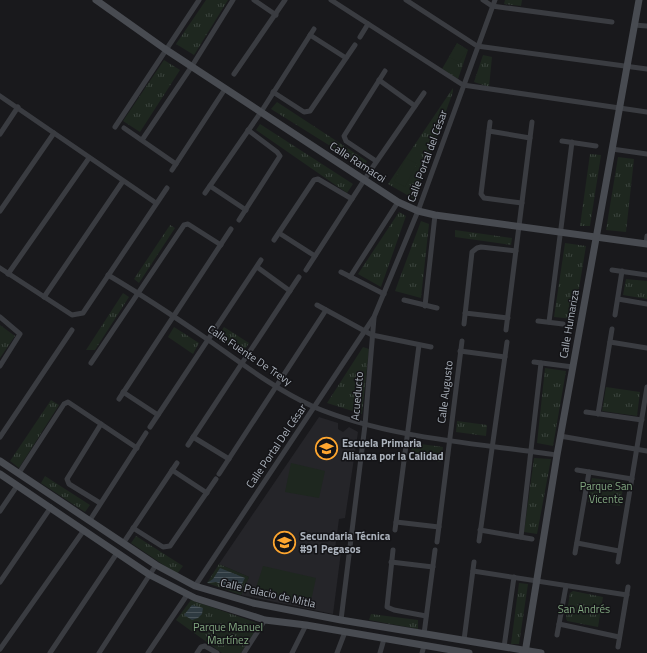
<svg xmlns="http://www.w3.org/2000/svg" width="647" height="653" font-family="'Titillium Web',sans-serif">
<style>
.built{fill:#252529}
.grass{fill:url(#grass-tufts)}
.pitch{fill:#1e271f}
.water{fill:url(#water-rules)}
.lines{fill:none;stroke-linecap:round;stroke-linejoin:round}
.street{stroke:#3a3c41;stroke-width:5}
.secondary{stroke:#484b51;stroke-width:7}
.labels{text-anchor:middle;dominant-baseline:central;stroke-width:3;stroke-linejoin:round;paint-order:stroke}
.street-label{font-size:11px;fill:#abb2bc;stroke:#141417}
.poi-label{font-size:11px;font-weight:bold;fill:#abb2bc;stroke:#141417;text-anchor:start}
.park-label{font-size:11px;fill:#82a881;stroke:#141417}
</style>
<defs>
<pattern id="grass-tufts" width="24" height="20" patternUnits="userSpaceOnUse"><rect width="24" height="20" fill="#1e271f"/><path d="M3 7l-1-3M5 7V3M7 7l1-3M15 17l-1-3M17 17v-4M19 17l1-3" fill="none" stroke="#3c443e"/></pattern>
<pattern id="water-rules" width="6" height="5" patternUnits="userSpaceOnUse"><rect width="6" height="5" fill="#2e3a41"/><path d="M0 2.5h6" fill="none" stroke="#4a545a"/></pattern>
</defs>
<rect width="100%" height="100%" fill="#19191c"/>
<!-- built -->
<polygon class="built" points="319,417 338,423 338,429 343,432 349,427 358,432 345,518 339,519 335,549 341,552 333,614 241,595 249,577 219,564"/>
<!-- grass -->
<g class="grass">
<polygon points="206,0 228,0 194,55 176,44"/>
<polygon points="505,0 522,0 521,6 504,4"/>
<polygon points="457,43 468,50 458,79 442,69"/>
<polygon points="483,55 492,57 489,87 474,82"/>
<polygon points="164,60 180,70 140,132 123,121"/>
<polygon points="453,88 453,92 414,199 388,184"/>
<polygon points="277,102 367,161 364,167 271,109"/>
<polygon points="260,124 353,184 347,193 256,130"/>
<polygon points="590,154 601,155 590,226 580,226"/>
<polygon points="618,157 634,159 626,232 606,230"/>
<polygon points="399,212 406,216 381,287 358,274"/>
<polygon points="421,221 429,224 421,298 395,291"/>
<polygon points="170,225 175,228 139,283 134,279"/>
<polygon points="455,230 512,238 511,245 455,237"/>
<polygon points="565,243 586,246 574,319 554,317"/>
<polygon points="626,279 647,281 647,299 623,295"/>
<polygon points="123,293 129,297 95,350 86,350"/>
<polygon points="0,325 15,336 0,358"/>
<polygon points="174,327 199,343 193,354 168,337"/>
<polygon points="224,327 249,343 242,354 218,336"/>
<polygon points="363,347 369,349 362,414 327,403"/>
<polygon points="545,368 566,371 553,446 537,443"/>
<polygon points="606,387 640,392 637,416 602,411"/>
<polygon points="51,400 59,405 19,468 10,461"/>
<polygon points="457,421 487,425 486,436 456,432"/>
<polygon points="413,443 443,447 441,462 410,456"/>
<polygon points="534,458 551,459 537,534 524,532"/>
<polygon points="45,476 90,505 85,512 41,483"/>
<polygon points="592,478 624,482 620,506 588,502"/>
<polygon points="136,536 183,566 177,574 131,543"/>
<polygon points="219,564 249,577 241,595 207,583"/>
<polygon points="519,583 528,584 519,644 511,644"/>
<polygon points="573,591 603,597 598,627 567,621 566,618 570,593"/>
<polygon points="191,600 260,624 241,653 222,653 176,620"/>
<polygon points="371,614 418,620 418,629 369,620"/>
</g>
<!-- pitch -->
<g class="pitch">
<polygon points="457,43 468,50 459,62 449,57"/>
<polygon points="406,158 417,164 405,187 394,181"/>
<polygon points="291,463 325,471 319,498 285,492"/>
<polygon points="263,566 316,578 310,605 255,591"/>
</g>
<!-- water -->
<g class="water">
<polygon points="220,568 245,578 238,591 216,582 207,583 213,579"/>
<polygon points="192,605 203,608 202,614 198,618 192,620 184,615"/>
</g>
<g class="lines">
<!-- street -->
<g class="street">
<polyline points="254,0 276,15"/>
<polyline points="331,0 463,85 647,112"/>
<polyline points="406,0 477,46 647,69"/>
<polyline points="483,0 492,6 612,22"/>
<polyline points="634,25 647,26"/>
<polyline points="310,35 346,58"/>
<polyline points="360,37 368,24"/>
<polyline points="234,74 285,0"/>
<polyline points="379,80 415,106"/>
<polyline points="273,92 304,112 310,111 355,45"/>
<polyline points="0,96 156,203"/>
<polyline points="490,122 481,194 484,198 522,203"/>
<polyline points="115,127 199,0"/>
<polyline points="124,128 176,164"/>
<polyline points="489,131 530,138"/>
<polyline points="0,134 18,107"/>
<polyline points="142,140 192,66 233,0"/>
<polyline points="562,141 596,146"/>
<polyline points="612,149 647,154"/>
<polyline points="376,161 346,141 344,136 385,71"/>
<polyline points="172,170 225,89"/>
<polyline points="210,186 246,210"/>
<polyline points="205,193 261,112 314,29"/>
<polyline points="0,211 54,133"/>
<polyline points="239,220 280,156 277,152 248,130"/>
<polyline points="279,233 315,256"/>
<polyline points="274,240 314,180 318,179 352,199"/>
<polyline points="646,244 647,236"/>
<polyline points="257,267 290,291"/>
<polyline points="0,268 72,315 83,313 167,188"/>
<polyline points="306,270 370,171 424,93"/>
<polyline points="612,270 647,275"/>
<polyline points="341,272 384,294"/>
<polyline points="8,274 89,158"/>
<path d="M108 275C142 295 175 317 207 339 241 363 276 390 314 407 391 439 476 443 557 455"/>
<polyline points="350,277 398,202"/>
<polyline points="44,297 123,181"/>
<polyline points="618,299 647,304"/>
<polyline points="404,300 437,308"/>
<polyline points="317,305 372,335 431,347"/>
<polyline points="425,306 435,215"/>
<polyline points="465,313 508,318"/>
<polyline points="615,315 622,271"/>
<polyline points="0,317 20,334 0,366"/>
<polyline points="538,321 563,324"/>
<polyline points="549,322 572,142"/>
<polyline points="464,324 472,252 477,248 481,247 516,251"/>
<polyline points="506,330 532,122"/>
<polyline points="610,342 647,348"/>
<polyline points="460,351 505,357"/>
<polyline points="534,362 573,367"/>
<polyline points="91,363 184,225 188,224 221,245"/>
<polyline points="123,392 158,415"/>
<polyline points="119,399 231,229"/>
<polyline points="586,412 642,420"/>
<polyline points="598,414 612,329"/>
<polyline points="150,427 261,260"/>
<polyline points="560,436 647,451"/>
<polyline points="0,437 72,330"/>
<polyline points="193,437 229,459"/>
<polyline points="188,445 299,277"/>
<polyline points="172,470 207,493"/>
<polyline points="577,470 632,479"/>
<polyline points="19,473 64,404 68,402 137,448"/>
<polyline points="219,474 326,310"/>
<polyline points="100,503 69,484 67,479 101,424"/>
<polyline points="0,511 17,486"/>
<polyline points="90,520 146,433"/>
<polyline points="396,522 439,527"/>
<polyline points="133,528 163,547 170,546 216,479"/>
<polyline points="395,530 419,345"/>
<polyline points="480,530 532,539"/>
<polyline points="521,537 541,363"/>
<polyline points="479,541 507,342"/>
<polyline points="124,542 177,463"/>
<polyline points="437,542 462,341"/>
<polyline points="577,543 619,551"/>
<polyline points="393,550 387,607 394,610 426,616"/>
<polyline points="575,553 589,472"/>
<polyline points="391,562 433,567"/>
<polyline points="618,562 647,387"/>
<polyline points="473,571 627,595"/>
<polyline points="0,582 51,507"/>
<polyline points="195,586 374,317 418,211 495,0"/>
<polyline points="341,620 365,425 374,318"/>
<polyline points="559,624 619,637"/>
<polyline points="424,634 435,550"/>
<polyline points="557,635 566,586"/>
<polyline points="464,640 474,562"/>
<polyline points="504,647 514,577"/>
<polyline points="618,647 628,587"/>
<polyline points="0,649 84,530"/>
<polyline points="50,653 117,553"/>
<polyline points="99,653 156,565"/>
<polyline points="148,653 187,595"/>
<polyline points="197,653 201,647 205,646 217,653"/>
<polyline points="244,653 265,620"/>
<polyline points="292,653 306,625"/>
<polyline points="337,653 345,632"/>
<polyline points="380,653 384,639"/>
<polyline points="422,653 424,646"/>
</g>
<!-- secondary -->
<g class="secondary">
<polyline points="96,0 165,49 398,202 418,211 435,215 647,244"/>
<polyline points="0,461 156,565 195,586 253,603 341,620 541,653"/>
<polyline points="0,474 150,575 195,598 265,620 306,625 469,653"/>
<polyline points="525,653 557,455 639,0"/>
</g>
</g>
<!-- icons -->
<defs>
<symbol id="school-ring" viewBox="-11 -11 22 22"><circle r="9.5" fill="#141417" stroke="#fea62f" stroke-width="1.5"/><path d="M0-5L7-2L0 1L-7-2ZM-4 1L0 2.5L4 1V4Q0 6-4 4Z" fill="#fea62f"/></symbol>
</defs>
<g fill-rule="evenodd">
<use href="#school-ring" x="314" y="436" width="25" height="25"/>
<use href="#school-ring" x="272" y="530" width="25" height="25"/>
</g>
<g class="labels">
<!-- street labels -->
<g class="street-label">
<text transform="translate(427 156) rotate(-70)">Calle Portal del César</text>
<text transform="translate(358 162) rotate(33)">Calle Ramacoi</text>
<text transform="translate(569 324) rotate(-80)">Calle Humariza</text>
<text transform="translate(250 355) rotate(34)">Calle Fuente De Trevy</text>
<text transform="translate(445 392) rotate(-83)">Calle Augusto</text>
<text transform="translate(357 396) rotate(-85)">Acueducto</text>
<text transform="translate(276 446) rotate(-56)">Calle Portal Del César</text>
<text transform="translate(268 593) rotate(13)">Calle Palacio de Mitla</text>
</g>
<!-- poi labels -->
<g class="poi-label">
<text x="342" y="443">Escuela Primaria<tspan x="342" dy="13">Alianza por la Calidad</tspan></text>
<text x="300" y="536">Secundaria Técnica<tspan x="300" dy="13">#91 Pegasos</tspan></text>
</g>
<!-- park labels -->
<g class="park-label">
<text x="606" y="486">Parque San<tspan x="606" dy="13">Vicente</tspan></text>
<text x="584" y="609">San Andrés</text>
<text x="228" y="627">Parque Manuel<tspan x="228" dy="13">Martínez</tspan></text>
</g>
</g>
</svg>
